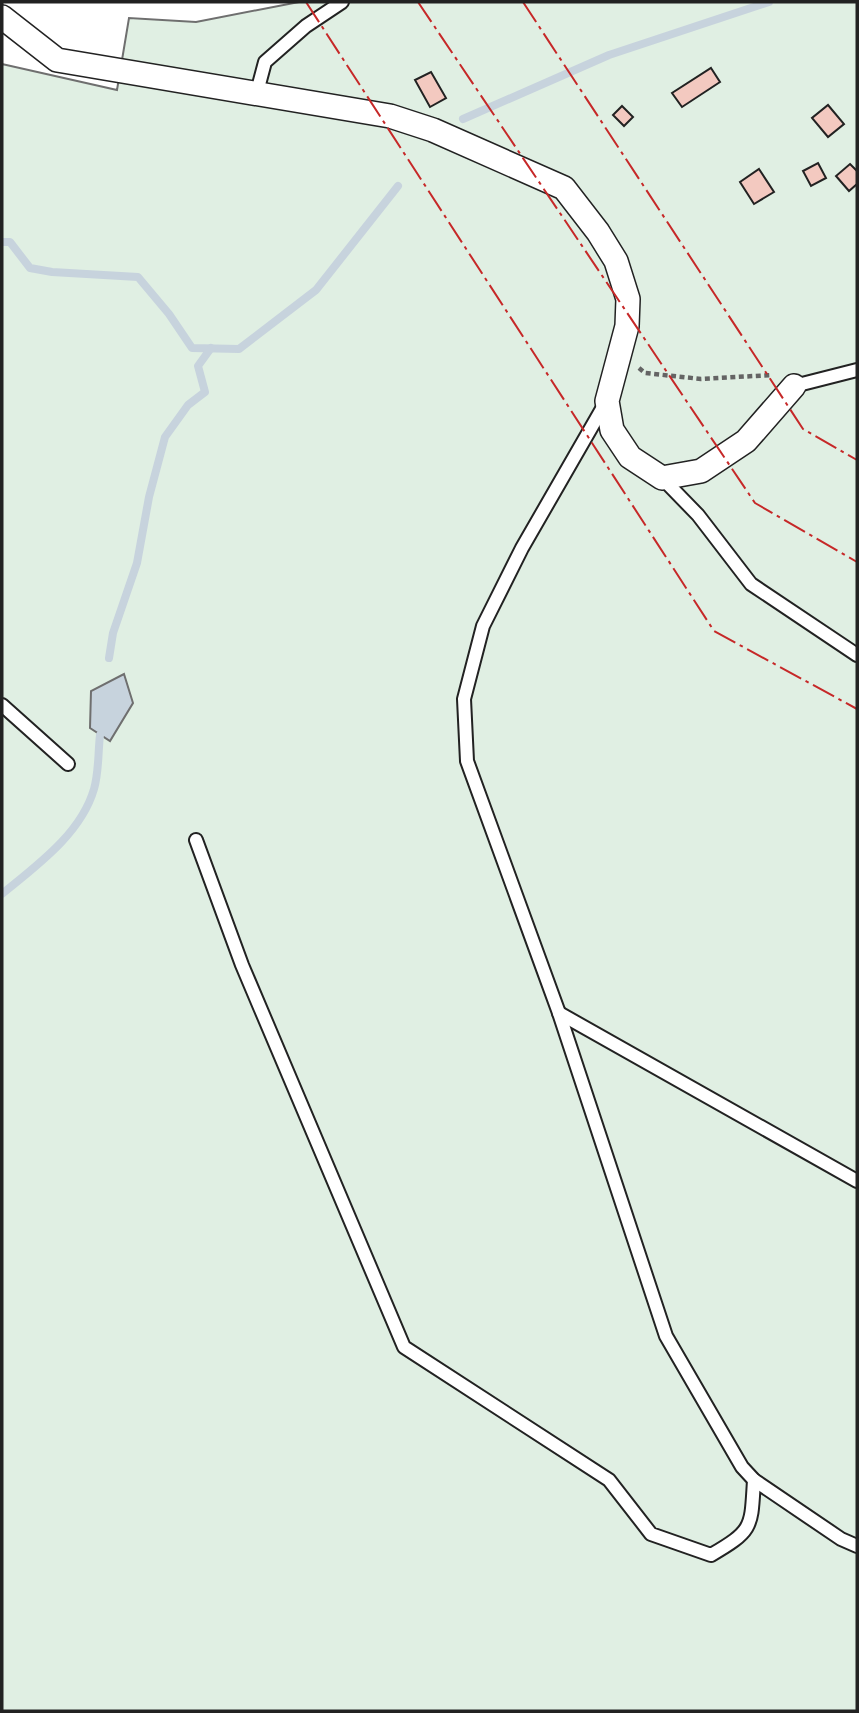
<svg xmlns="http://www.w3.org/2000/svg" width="859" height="1713" font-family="'Public Sans',sans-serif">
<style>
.green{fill:#e0efe3;stroke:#6f6f6f;stroke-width:2}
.water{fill:#c7d3dd;stroke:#6f6f6f;stroke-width:2}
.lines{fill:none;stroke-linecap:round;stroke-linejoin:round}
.stream{stroke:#c7d3dd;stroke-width:8}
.building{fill:#f3c9c0;stroke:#222;stroke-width:2}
.service-casing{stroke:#222;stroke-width:16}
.minor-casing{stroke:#222;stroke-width:26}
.path{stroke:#646464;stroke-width:4.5;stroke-dasharray:5 3.5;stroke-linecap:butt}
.service{stroke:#fff;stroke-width:12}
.minor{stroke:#fff;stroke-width:23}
.power{stroke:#c62828;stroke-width:2;stroke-dasharray:24 5 3.5 5;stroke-linecap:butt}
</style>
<rect width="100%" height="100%" fill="#fff"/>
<!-- green -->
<polygon class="green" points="299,2 857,2 857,1711 2,1711 2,64 117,90 129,18 196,22"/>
<!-- water -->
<polygon class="water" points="124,674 133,703 110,741 90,728 91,691"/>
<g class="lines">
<!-- stream -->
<g class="stream">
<polyline points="463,119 609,55 769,2"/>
<polyline points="2,242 10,242 30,268 52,272 138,277 169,314 192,348 239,349 316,290 398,186"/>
<polyline points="109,658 113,633 137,563 149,497 165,437 188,405 205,392 198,366 211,348"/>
<path d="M2 894C36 866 81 834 94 789 99 772 98 752 100 735"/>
</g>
</g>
<!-- building -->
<g class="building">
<polygon points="711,68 720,82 682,107 672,93"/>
<polygon points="431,72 446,98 430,107 415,80"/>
<polygon points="828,105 844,124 828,137 812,118"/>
<polygon points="622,106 633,117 624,126 613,115"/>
<polygon points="818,163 826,178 811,186 803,171"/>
<polygon points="850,164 857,171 857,184 849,191 836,176"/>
<polygon points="759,169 774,192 754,204 740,182"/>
</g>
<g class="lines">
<defs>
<g id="service">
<polyline points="257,92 265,62 306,26 342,2"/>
<polyline points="794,386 857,370"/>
<polyline points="662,478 698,515 751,584 857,655"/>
<polyline points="2,705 68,764"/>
<path d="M196 840 242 965 404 1347 609 1480 651 1534 711 1555C754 1530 751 1527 754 1480L742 1467 666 1336 559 1013 467 761 464 699 483 626 522 548 606 402"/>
<polyline points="559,1013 857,1181"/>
<polyline points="754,1480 841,1539 857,1546"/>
</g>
<polyline id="minor" points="2,17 57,60 390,116 433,130 564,188 598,232 616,261 628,299 627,326 607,401 612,430 630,457 662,478 701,471 746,441 794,386"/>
</defs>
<!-- service casing -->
<use href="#service" class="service-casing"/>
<!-- minor casing -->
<use href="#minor" class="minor-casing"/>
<!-- path -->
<polyline class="path" points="639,368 645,373 701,379 772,375"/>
<!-- service -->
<use href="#service" class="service"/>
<!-- minor -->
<use href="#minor" class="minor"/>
<!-- power -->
<g class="power">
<polyline points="306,2 714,631 857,709"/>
<polyline points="418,2 755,503 857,562"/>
<polyline points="523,2 803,429 857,460"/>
</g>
</g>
<!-- border -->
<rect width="859" height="1713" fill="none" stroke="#222222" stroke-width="7"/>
</svg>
